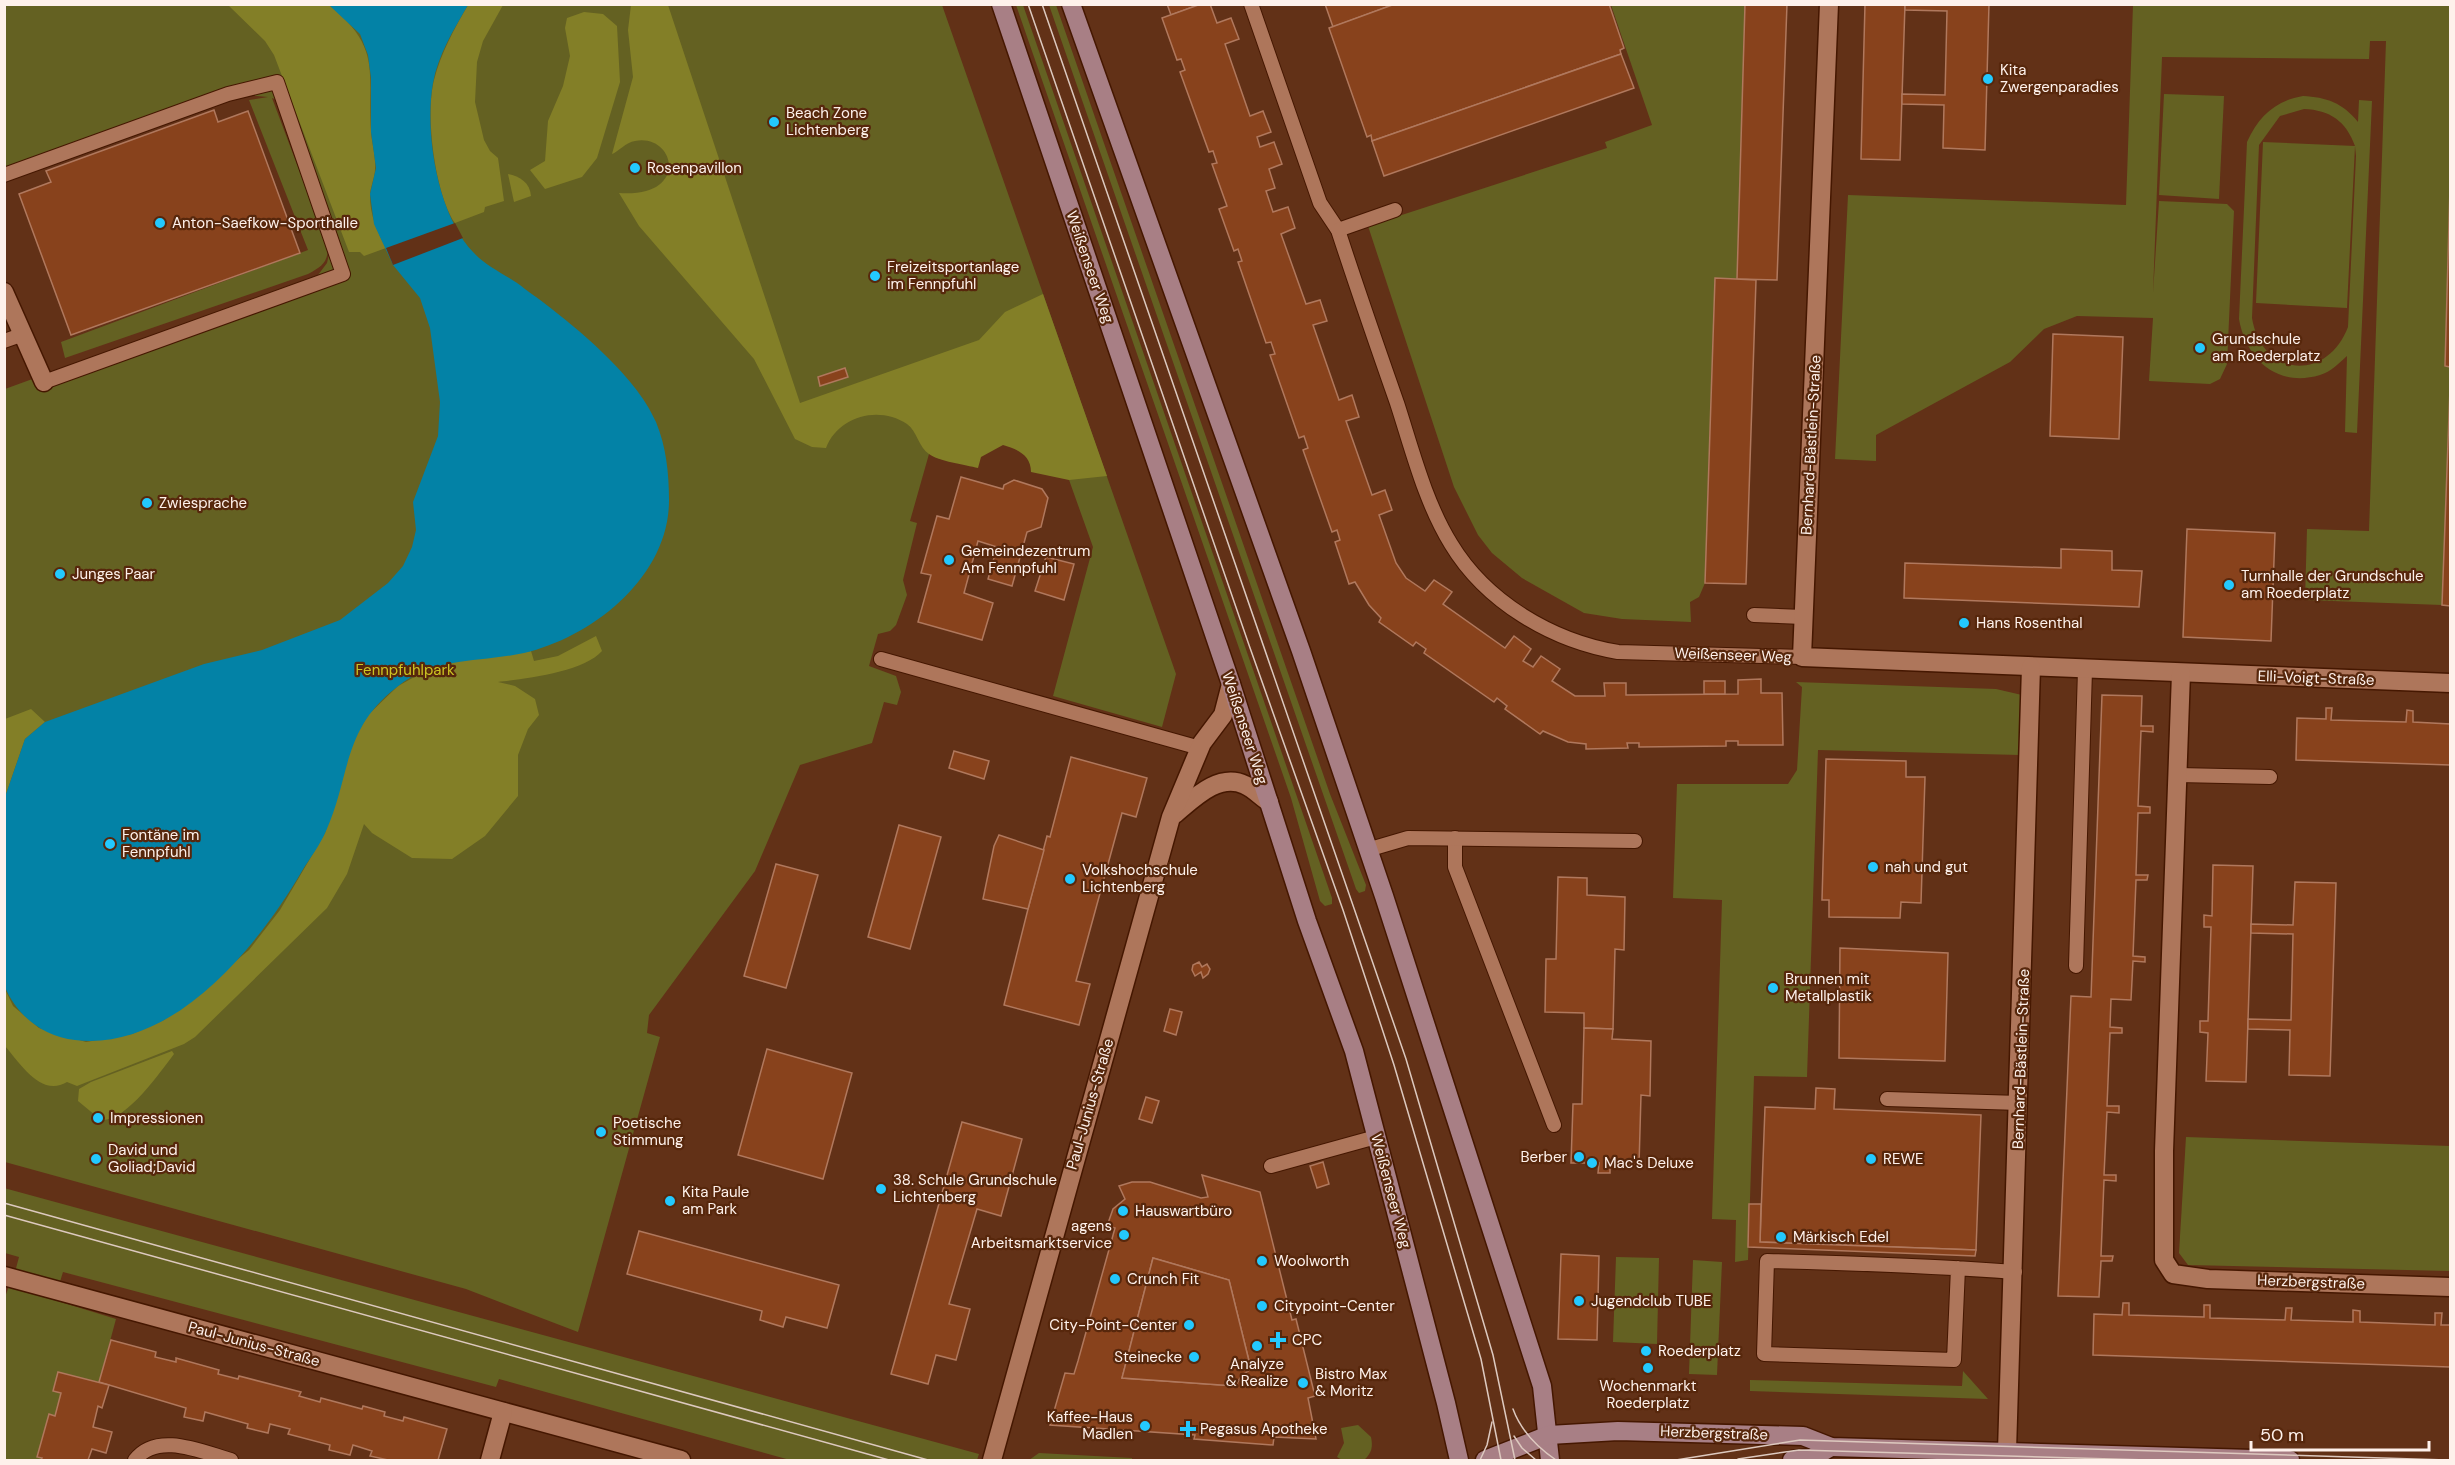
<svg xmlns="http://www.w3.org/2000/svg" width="2455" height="1465" font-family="'DM Sans',sans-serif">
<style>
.green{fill:#646122;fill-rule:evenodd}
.forest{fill:#837f27}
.water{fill:#0382a6}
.pier{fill:#623117}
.building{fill:#88421c;stroke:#b0785d;stroke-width:1.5;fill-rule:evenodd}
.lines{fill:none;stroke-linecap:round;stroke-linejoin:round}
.lane-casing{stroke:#451700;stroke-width:16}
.street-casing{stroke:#451700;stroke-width:21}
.secondary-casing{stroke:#451700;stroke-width:21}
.lane{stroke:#ae765b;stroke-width:14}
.street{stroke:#ae765b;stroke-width:18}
.secondary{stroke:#a87f85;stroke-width:18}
.tram{stroke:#ddc9bf;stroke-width:1.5}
.poi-dot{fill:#23c9fe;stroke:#57270c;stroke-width:2}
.labels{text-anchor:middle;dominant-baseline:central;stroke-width:4.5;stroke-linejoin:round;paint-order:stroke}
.poi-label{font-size:15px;fill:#fef1eb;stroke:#57270c;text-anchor:start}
.street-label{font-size:15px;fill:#fef1eb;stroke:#57270c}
.park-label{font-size:15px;fill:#cdc523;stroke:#57270c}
</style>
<rect width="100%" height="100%" fill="#623117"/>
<!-- green -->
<g class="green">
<path d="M4 5H942L1176 674 1162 727 1053 696 1093 547 1043 407 929 454 910 521 917 523 903 580 907 595 896 625 890 631 878 634 869 666 896 676 901 692 897 705 884 702 872 743 800 765 755 871 649 1015 647 1033 660 1037 578 1332 466 1289 5 1162V389L318 275 327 263 330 250 277 100 272 98 328 247C328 263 321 267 308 274L65 358 61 342 308 250 249 100 268 97 244 95 5 169Z"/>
<polygon points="1016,5 1023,5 1332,898 1332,904 1325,906 1320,901 1291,798"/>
<polygon points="1049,5 1056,5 1330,794 1366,885 1365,891 1359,893 1356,889"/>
<polygon points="1611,5 1746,5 1737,279 1715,279 1705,583 1699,597 1690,602 1691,622 1622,619 1584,613 1522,578 1492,553 1478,535 1454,487 1368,226 1607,148 1605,142 1652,125"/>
<polygon points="2133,5 2450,5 2450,187 2445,366 2450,367 2450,388 2442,605 2305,600 2307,529 2369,531 2386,41 2370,41 2369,59 2162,57 2153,293 2159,201 2227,204 2234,211 2227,364 2220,379 2210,384 2149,381 2153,318 2077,316 2044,329 2010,362 1876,435 1876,461 1835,459 1848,195 2126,205"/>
<polygon points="2164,94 2224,96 2219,199 2159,195"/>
<path d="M2303 96C2326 97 2343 103 2358 122L2359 100 2372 101 2357 433 2345 432 2347 356C2339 363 2331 372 2320 375 2277 388 2246 359 2239 319L2247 142C2259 116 2275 101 2303 96ZM2304 109C2330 110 2346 121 2355 146L2263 142 2256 303 2347 308 2355 146 2356 156 2348 327C2327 382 2262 378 2252 318L2259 145 2280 116Z"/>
<polygon points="1796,682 1996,689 2022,695 2020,755 1818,750 1807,1077 1754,1076 1748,1260 1735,1262 1736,1220 1712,1219 1722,900 1673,898 1677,784 1788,784 1797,770 1802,687"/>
<polygon points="2186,1137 2450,1146 2450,1271 2188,1265 2179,1253"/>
<polygon points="4,1188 979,1454 977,1460 790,1460 499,1379 496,1387 63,1272 59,1285 15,1272 19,1257 5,1253"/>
<polygon points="1616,1257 1659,1258 1657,1344 1613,1342"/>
<polygon points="1693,1260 1722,1262 1717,1375 1689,1374"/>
<polygon points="9,1286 116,1319 99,1382 58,1373 53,1391 61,1393 55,1416 49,1414 37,1456 42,1458 41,1460 5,1460 4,1300"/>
<polygon points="1963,1371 1988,1399 1750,1391 1750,1380 1962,1386"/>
<path d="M1358 1425 1371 1437C1373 1447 1372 1453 1364 1460H1342L1337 1457 1344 1443 1341 1428Z"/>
<polygon points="1039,1453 1132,1458 1132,1460 1029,1460"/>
</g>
<!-- forest -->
<g class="forest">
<path d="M228 5H329C383 49 367 71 371 132 372 144 376 157 375 169 375 178 370 187 370 196 370 215 377 231 386 248L364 256 360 252H349L274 55 265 41Z"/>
<path d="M468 5H503L483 41 477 62 475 102 484 140 490 151 498 158 504 201 485 207 484 212 455 223C435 194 425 114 434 80 441 53 454 29 468 5Z"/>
<path d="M631 5H668L800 403 979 340 1005 312 1043 294 1107 476 1069 480 1031 472C1031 455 1017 449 1003 445L981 457 978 468C966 465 938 461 929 454 919 448 917 431 907 424 879 405 838 416 826 448L812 447 795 439 754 359 639 226 619 193C691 198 675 133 635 141 626 142 618 152 612 154L633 77 628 30Z"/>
<polygon points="584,12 603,14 617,26 620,82 597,158 582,177 545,189 530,170 545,161 548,121 563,86 570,56 565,28 567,18"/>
<path d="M508 174C520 176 530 183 531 196L514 202Z"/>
<path d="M596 636 602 651C584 672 524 679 498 682L515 686 535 699 539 715 528 729 518 755V796L485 836 452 859 412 858 372 833 364 824 347 874 327 908 195 1037 184 1044 77 1086 67 1082C41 1098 20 1063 5 1046L4 987 13 1006 39 1028 86 1042 132 1034 164 1020 249 950 280 910 325 833 354 738 369 714 398 686 438 664 531 651 534 661 558 656Z"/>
<polygon points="31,709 45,722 25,739 5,797 5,719"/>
<path d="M172 1051 174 1054C160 1072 126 1122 101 1120L78 1101 79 1089 91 1082Z"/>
</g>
<!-- water -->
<path class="water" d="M329 5H468C454 29 438 55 433 83 424 133 438 217 474 253 488 268 509 276 525 289 567 319 636 374 656 422 666 446 669 473 669 499 670 576 593 637 524 653 478 663 436 656 397 687 342 729 351 775 326 831 320 845 310 858 302 871 259 945 173 1052 75 1040 44 1037 17 1016 5 987V797L25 739 45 722 204 664 262 650 340 620 388 583 403 566 412 547 416 530 413 502 438 436 440 402 430 328 420 298 393 265 374 224 370 194 376 168 371 132V78L368 55 360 34Z"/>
<!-- pier -->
<polygon class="pier" points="455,223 463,238 393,265 386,248"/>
<!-- building -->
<g class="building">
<polygon points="1167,4 1201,4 1171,15"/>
<polygon points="1201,4 1210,4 1217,23 1231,18 1239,39 1225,44 1250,116 1263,111 1271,132 1257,137 1260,147 1274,142 1282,164 1269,169 1275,188 1266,191 1273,212 1288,207 1295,228 1281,234 1306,304 1320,300 1327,321 1313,325 1339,400 1352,395 1359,417 1346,421 1372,495 1385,490 1392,510 1379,515 1396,563 1406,578 1425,591 1434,580 1452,592 1443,604 1505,648 1514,636 1531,649 1523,661 1533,667 1541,656 1560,669 1552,681 1575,696 1605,696 1604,683 1626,683 1626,695 1738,694 1738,680 1761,679 1761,693 1782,693 1783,745 1738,745 1738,741 1726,741 1726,746 1639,747 1639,743 1627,743 1628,748 1586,749 1586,744 1568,742 1543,731 1540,734 1505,709 1507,706 1497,698 1494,702 1424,653 1426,649 1416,642 1413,646 1379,622 1381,618 1369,605 1355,582 1349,584 1335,542 1340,540 1337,530 1332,532 1303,450 1308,448 1304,436 1299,438 1270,355 1275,354 1271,342 1266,343 1238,262 1242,261 1238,249 1234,251 1219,209 1227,206 1212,164 1217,163 1213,151 1209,152 1180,72 1185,70 1181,59 1177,60 1162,18"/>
<polygon points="1325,4 1395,4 1333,27"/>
<polygon points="1395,4 1609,4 1624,48 1620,50 1621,54 1372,141 1371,135 1367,137 1329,28"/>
<polygon points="1745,4 1787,4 1777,280 1737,279"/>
<polygon points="1865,4 1905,4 1900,160 1861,159"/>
<polygon points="1905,4 1989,4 1985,150 1943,148 1944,105 1902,104 1902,94 1945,95 1947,11 1905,10"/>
<polygon points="1621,54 1634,88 1384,176 1372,141"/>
<polygon points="214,110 218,122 248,111 300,253 71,335 19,194 51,182 46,171"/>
<polygon points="2450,187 2450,367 2445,366"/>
<polygon points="1715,278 1756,280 1746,584 1705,583"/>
<polygon points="2053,334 2123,337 2119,439 2050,436"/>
<polygon points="845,368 848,377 820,386 818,377"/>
<polygon points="2450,388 2450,606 2442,605"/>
<polygon points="961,477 1003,489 1004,485 1014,480 1042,489 1048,498 1041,527 1027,532 1012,586 988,579 997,547 978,541 964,593 993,603 982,640 918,622 931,575 921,573 937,516 949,519"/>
<polygon points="2187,529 2275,533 2271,641 2183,637"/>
<polygon points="2061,549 2112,551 2112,570 2142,571 2139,607 1904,598 1905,563 2061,568"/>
<polygon points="1046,557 1074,564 1064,600 1035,591"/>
<rect x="1704" y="681" width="21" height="13"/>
<polygon points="2102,695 2142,696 2141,726 2153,726 2153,732 2141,731 2138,806 2150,807 2150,813 2138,813 2136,875 2148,875 2147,880 2136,880 2133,956 2145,957 2145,962 2133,961 2131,1000 2111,999 2110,1027 2122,1028 2122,1033 2110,1033 2107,1106 2119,1106 2119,1113 2107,1112 2104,1175 2116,1175 2116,1181 2104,1180 2101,1256 2113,1256 2112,1261 2101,1261 2099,1297 2058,1296 2071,996 2091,997"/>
<polygon points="2326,708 2332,708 2331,720 2406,722 2407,710 2413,711 2413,722 2450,724 2450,765 2296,760 2297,718 2326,719"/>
<polygon points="954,751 989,761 984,779 949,768"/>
<polygon points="1071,757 1147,778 1136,817 1122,813 1076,981 1090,984 1079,1025 1004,1005 1028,909 1047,836 1050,837"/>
<polygon points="1826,759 1906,761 1906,777 1925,777 1921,903 1901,902 1900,918 1829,917 1829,900 1822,900"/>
<polygon points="899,825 941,837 910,949 868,937"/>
<polygon points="999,835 1044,850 1028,909 983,899 994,846"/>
<polygon points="776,864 818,875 786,988 744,976"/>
<polygon points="2213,865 2253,866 2246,1082 2206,1081 2208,1033 2200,1032 2200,1021 2208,1021 2211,927 2204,927 2204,915 2212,916"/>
<polygon points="1558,877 1587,878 1587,895 1625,897 1624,950 1615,949 1613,1029 1584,1028 1584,1013 1545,1012 1546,959 1556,959"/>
<polygon points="2295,882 2336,883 2330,1076 2289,1075 2290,1030 2248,1029 2248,1019 2291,1020 2293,934 2251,933 2251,924 2293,925"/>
<polygon points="1840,948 1948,953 1945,1061 1839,1058"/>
<polygon points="1199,962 1202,967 1207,964 1210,969 1208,974 1203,978 1201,972 1195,976 1192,970 1193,965"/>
<polygon points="1170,1009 1182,1012 1176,1035 1164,1031"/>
<polygon points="1584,1028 1613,1029 1612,1039 1651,1041 1650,1096 1641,1095 1639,1165 1610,1163 1610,1173 1598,1173 1599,1163 1571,1163 1573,1104 1582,1104"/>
<polygon points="767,1049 852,1073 823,1179 738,1155"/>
<polygon points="1816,1088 1835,1089 1834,1109 1981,1115 1976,1250 1760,1242 1765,1107 1815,1109"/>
<polygon points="1146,1097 1159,1101 1152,1123 1139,1119"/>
<polygon points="962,1122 1022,1139 1001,1216 977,1209 949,1304 970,1309 956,1360 936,1355 928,1384 891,1374"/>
<polygon points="1323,1162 1329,1184 1317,1188 1310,1166"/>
<path d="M1202 1175 1260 1192 1292 1320 1296 1319 1315 1396 1308 1398 1316 1439 1274 1437 1273 1445 1194 1439 1195 1435 1050 1425 1065 1373 1074 1374 1078 1361 1115 1228 1107 1226 1113 1209 1125 1199 1119 1186 1132 1182H1150L1201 1198 1208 1197ZM1153 1258 1229 1280 1251 1369 1242 1375 1235 1386 1122 1378Z"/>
<polygon points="1749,1204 1761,1204 1760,1242 1976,1250 1975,1256 1748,1247"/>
<polygon points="639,1231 839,1285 827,1328 786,1317 783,1327 760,1320 762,1311 627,1274"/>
<polygon points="1561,1254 1599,1256 1597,1340 1558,1339"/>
<polygon points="1153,1258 1229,1280 1251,1369 1242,1375 1235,1386 1122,1378"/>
<polygon points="2123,1303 2129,1303 2129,1315 2204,1317 2204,1305 2210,1305 2210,1318 2285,1320 2286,1308 2292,1308 2291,1320 2353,1322 2353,1310 2360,1311 2360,1322 2435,1325 2435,1313 2442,1313 2441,1325 2450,1325 2450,1367 2093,1355 2094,1314 2122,1315"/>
<polygon points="111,1340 156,1352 155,1357 176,1362 176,1358 219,1370 218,1374 238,1379 239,1376 301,1392 299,1396 320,1402 321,1398 362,1409 363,1406 385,1412 384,1416 403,1421 404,1417 447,1429 438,1460 388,1460 370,1456 372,1451 353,1445 350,1455 329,1450 330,1445 288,1434 290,1429 270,1424 268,1433 247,1428 248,1424 205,1412 203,1421 184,1417 186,1408 99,1382"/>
<polygon points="58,1372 109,1385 102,1408 98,1406 93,1427 112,1432 106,1453 92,1449 88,1460 41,1460 42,1458 37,1457 49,1414 55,1416 61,1393 53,1391"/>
</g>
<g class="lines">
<defs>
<g id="lane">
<path d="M1251 4 1320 203 1338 230C1357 288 1377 346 1397 403 1412 449 1425 502 1451 544 1486 602 1552 641 1618 652L1802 657"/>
<polyline points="4,175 228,94 277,82 343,274 44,382"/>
<polyline points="1338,230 1395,210"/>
<polyline points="4,341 21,335"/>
<polyline points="1754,615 1803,617"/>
<polyline points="881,659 1200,748"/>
<polyline points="2178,775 2270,777"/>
<polyline points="1455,838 1455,867 1554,1125"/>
<polyline points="1367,850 1408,838 1635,841"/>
<polyline points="2076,966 2085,670"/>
<polyline points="1887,1099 2020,1103"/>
<polyline points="1271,1166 1376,1137"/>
<path d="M1958 1268 1954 1360 1764 1354 1767 1261C1850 1263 1932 1266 2015 1272"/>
<path d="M135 1460C157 1431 202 1452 231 1460"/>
</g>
<g id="street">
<polyline points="1829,4 1802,657 2450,683"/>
<polyline points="4,292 44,382"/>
<polyline points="2181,673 2164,1151 2164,1260 2173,1274 2208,1279 2450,1287"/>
<path d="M1175 814C1193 799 1219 772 1245 785 1254 789 1261 797 1269 802"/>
<polyline points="4,1276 681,1460"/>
<polyline points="2007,1451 2031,667"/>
<polyline points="490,1460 503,1412"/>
<polyline points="992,1460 1171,817 1202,743 1223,715 1231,684"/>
</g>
<g id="secondary">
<polyline points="1001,4 1231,684 1307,921 1354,1051 1446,1403 1459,1460"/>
<polyline points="1071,4 1301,651 1384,896 1542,1386 1550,1460"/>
<polyline points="1485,1460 1549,1435 1618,1431 1803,1436 1831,1447 2290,1460"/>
<polyline points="1792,1460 1812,1458 1831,1447"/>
</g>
</defs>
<!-- lane casing -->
<use href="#lane" class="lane-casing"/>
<!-- street casing -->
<use href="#street" class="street-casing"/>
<!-- secondary casing -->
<use href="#secondary" class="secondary-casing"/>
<!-- lane -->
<use href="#lane" class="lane"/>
<!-- street -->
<use href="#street" class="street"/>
<!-- secondary -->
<use href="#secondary" class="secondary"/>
<!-- tram -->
<g class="tram">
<polyline points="1028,4 1249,645 1343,910 1394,1065 1481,1359 1501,1460"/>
<polyline points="1042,4 1406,1059 1493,1355 1515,1460"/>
<polyline points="4,1203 928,1460"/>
<polyline points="4,1215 889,1460"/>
<path d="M1513 1409C1521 1431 1537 1447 1556 1460"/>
<polyline points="1514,1436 1522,1448 1536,1460"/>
<polyline points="1738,1459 1799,1450 2148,1460"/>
<polyline points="1480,1460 1487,1445 1492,1422"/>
<polyline points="1676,1460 1800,1440 2447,1460"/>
</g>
</g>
<!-- markers -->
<g class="poi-dot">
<circle cx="1988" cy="79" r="6"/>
<circle cx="774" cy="122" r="6"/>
<circle cx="635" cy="168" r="6"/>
<circle cx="160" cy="223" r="6"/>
<circle cx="875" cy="276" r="6"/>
<circle cx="2200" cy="348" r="6"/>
<circle cx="147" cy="503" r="6"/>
<circle cx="949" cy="560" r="6"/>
<circle cx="60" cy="574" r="6"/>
<circle cx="2229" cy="585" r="6"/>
<circle cx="1964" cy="623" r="6"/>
<circle cx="110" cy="844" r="6"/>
<circle cx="1873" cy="867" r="6"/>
<circle cx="1070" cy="879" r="6"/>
<circle cx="1773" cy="988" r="6"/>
<circle cx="98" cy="1118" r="6"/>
<circle cx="601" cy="1132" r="6"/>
<circle cx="1579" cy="1157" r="6"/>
<circle cx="96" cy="1159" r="6"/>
<circle cx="1871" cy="1159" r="6"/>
<circle cx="1592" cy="1163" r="6"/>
<circle cx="881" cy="1189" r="6"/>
<circle cx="670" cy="1201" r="6"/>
<circle cx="1123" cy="1211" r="6"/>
<circle cx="1124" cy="1235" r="6"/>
<circle cx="1781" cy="1237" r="6"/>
<circle cx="1262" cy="1261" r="6"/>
<circle cx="1115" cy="1279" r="6"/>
<circle cx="1579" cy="1301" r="6"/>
<circle cx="1262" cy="1306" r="6"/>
<circle cx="1189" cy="1325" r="6"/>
<path d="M1275 1331h6v6h6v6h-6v6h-6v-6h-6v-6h6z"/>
<circle cx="1257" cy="1346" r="6"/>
<circle cx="1646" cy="1351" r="6"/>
<circle cx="1194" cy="1357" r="6"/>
<circle cx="1648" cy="1368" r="6"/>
<circle cx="1303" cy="1383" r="6"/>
<circle cx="1145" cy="1426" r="6"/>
<path d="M1185 1420h6v6h6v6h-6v6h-6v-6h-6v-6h6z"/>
</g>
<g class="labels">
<!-- poi labels -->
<g class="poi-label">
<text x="2000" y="70">Kita<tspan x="2000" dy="17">Zwergenparadies</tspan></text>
<text x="786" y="113">Beach Zone<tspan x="786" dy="17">Lichtenberg</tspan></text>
<text x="647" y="168">Rosenpavillon</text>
<text x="172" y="223">Anton-Saefkow-Sporthalle</text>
<text x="887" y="267">Freizeitsportanlage<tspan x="887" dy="17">im Fennpfuhl</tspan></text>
<text x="2212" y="339">Grundschule<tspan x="2212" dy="17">am Roederplatz</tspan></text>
<text x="159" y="503">Zwiesprache</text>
<text x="961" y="551">Gemeindezentrum<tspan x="961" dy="17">Am Fennpfuhl</tspan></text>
<text x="72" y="574">Junges Paar</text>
<text x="2241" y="576">Turnhalle der Grundschule<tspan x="2241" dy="17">am Roederplatz</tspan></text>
<text x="1976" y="623">Hans Rosenthal</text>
<text x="122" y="835">Fontäne im<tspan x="122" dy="17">Fennpfuhl</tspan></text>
<text x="1885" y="867">nah und gut</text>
<text x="1082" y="870">Volkshochschule<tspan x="1082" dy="17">Lichtenberg</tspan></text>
<text x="1785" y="979">Brunnen mit<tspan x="1785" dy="17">Metallplastik</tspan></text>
<text x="110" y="1118">Impressionen</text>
<text x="613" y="1123">Poetische<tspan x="613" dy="17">Stimmung</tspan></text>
<text x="108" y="1150">David und<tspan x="108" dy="17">Goliad;David</tspan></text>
<text x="1567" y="1157" text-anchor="end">Berber</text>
<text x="1883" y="1159">REWE</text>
<text x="1604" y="1163">Mac's Deluxe</text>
<text x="893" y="1180">38. Schule Grundschule<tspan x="893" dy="17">Lichtenberg</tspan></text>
<text x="682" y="1192">Kita Paule<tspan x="682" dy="17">am Park</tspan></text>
<text x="1135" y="1211">Hauswartbüro</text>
<text x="1112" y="1226" text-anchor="end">agens<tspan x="1112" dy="17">Arbeitsmarktservice</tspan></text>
<text x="1793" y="1237">Märkisch Edel</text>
<text x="1274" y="1261">Woolworth</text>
<text x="1127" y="1279">Crunch Fit</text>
<text x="1591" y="1301">Jugendclub TUBE</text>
<text x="1274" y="1306">Citypoint-Center</text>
<text x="1177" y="1325" text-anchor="end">City-Point-Center</text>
<text x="1292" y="1340">CPC</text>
<text x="1658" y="1351">Roederplatz</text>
<text x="1182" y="1357" text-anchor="end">Steinecke</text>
<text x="1257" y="1364" text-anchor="middle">Analyze<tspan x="1257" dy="17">&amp; Realize</tspan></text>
<text x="1315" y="1374">Bistro Max<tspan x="1315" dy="17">&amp; Moritz</tspan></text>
<text x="1648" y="1386" text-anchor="middle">Wochenmarkt<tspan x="1648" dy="17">Roederplatz</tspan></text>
<text x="1133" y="1417" text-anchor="end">Kaffee-Haus<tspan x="1133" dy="17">Madlen</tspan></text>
<text x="1200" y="1429">Pegasus Apotheke</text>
</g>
<!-- street labels -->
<g class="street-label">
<text transform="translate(1090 267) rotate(71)">Weißenseer Weg</text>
<text transform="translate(1811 445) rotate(-87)">Bernhard-Bästlein-Straße</text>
<text transform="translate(1733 655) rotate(2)">Weißenseer Weg</text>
<text transform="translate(2316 678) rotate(2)">Elli-Voigt-Straße</text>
<text transform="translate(1245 728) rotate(72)">Weißenseer Weg</text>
<text transform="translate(2021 1059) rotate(-88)">Bernhard-Bästlein-Straße</text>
<text transform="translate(1090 1104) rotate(-74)">Paul-Junius-Straße</text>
<text transform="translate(1391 1191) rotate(75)">Weißenseer Weg</text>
<text transform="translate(2311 1282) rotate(2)">Herzbergstraße</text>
<text transform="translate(254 1344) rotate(15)">Paul-Junius-Straße</text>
<text transform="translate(1714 1433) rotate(2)">Herzbergstraße</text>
</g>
<!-- park labels -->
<g class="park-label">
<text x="405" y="670">Fennpfuhlpark</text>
</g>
</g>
<!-- border -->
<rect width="2455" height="1465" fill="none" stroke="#fef1eb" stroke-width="12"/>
<!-- scale -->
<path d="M2251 1441v9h178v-9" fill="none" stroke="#fef1eb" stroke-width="3"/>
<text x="2260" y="1441" font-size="18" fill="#fef1eb" stroke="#57270c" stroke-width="4.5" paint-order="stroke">50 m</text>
</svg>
